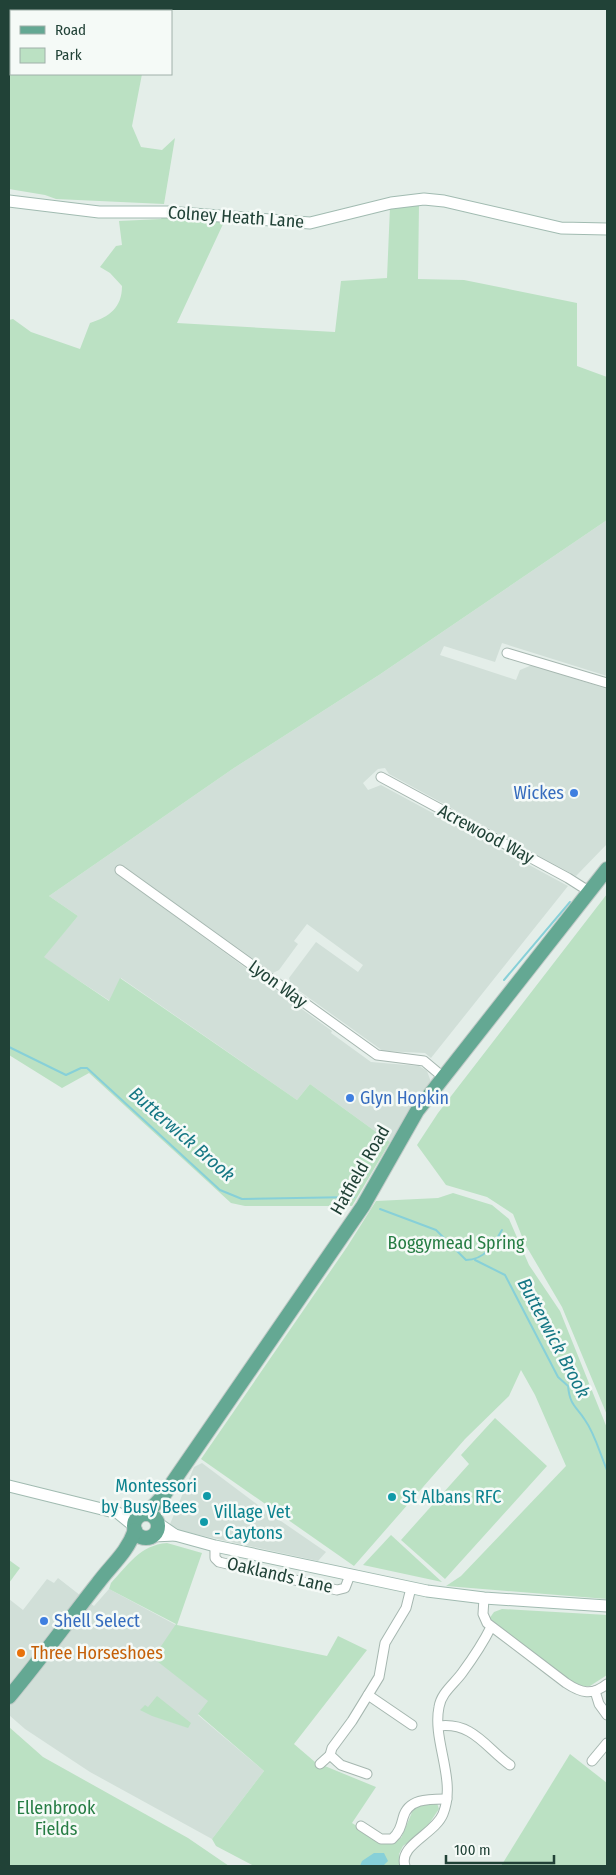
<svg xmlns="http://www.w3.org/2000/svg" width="616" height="1875" font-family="'Fira Sans Condensed',sans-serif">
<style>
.built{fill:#d1dfd8}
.green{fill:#bbe1c3}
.water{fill:#87d0d8}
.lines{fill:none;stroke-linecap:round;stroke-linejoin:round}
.stream{stroke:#87d0d8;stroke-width:2}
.street-casing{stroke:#a6b7b0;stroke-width:11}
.secondary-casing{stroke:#a1bbb1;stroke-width:13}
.primary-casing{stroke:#c1cac7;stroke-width:16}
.street{stroke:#fff;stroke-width:9}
.secondary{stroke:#fff;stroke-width:11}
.primary{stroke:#64a893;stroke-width:14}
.shop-dot{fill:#3f7fe0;stroke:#f5faf7;stroke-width:2}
.culture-dot{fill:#0f9aa8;stroke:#f5faf7;stroke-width:2}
.food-dot{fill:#e8710a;stroke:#f5faf7;stroke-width:2}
.labels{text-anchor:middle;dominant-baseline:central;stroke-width:5;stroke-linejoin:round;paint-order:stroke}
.street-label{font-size:18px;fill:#214237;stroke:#f5faf7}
.shop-label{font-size:18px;fill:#366cbe;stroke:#f5faf7;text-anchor:start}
.park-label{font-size:18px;fill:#277d44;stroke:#f5faf7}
.culture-label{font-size:18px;fill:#0d838f;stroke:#f5faf7;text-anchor:start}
.food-label{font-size:18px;fill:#c56008;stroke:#f5faf7;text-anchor:start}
.water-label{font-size:19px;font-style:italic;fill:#157784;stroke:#f5faf7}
</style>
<rect width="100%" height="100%" fill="#e4eee9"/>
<!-- built -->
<g class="built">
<polygon points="607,520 607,676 502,643 495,662 444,646 440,655 516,680 520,670 532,665 607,689 607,844 576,876 389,774 385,768 378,769 363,783 368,790 381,785 568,886 431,1058 425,1053 383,1051 291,985 289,978 316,942 358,972 363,965 307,924 294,941 298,944 279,970 273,973 123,866 117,874 332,1031 331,1033 371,1062 419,1066 427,1071 431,1082 390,1142 310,1084 297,1100 121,978 110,1001 43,957 78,916 49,896 234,768 379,675"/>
<polygon points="202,1463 262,1508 326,1552 318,1561 172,1529 170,1524 194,1467"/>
<polygon points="58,1578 94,1606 109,1589 176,1625 154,1658 209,1701 198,1715 264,1771 212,1839 90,1772 25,1729 9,1715 9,1599 23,1610 47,1579 54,1583"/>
</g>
<!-- green -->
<g class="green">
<polygon points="9,9 13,9 11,11 11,74 142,74 132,126 141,147 162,150 175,138 164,204 56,199 45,195 9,189"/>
<path d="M419 204 418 279 464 280 577 303V366L607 377V520L379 675 234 768 49 896 78 916 44 957 109 1001 120 978 297 1100 310 1084 390 1142 352 1206H245L231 1203 89 1073 62 1088 9 1055V320L13 319 31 332 80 349 90 323C109 317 122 308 122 286L110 273 100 267 116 246 122 245 119 221 161 219 162 217 224 222 177 323 335 332 341 281 387 278 390 207Z"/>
<polygon points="607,894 607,1415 562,1307 525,1244 513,1214 487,1197 446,1185 417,1145 438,1113"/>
<polygon points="453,1193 492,1205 509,1219 529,1265 560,1311 607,1428 607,1599 446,1586 461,1576 566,1466 535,1395 521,1370 509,1396 465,1439 354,1566 201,1459 347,1247 376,1201 438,1198"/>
<polygon points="495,1418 547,1466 445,1579 401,1540 469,1464 461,1455"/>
<polygon points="391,1535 442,1582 363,1565"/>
<path d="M167 1543 202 1553 177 1625 327 1656 338 1636 367 1650 294 1744 315 1762 376 1787 352 1823 381 1841 401 1838 413 1810 417 1806 437 1803 439 1809 424 1831 403 1846 399 1854 402 1866H254L216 1846 212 1839 264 1771 198 1714 208 1701 153 1658 176 1624 109 1589 111 1583C128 1565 140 1545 167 1543Z"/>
<polygon points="9,1560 20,1568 9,1583"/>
<polygon points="502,1609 607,1615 607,1675 590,1686 577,1686 489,1619 494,1612"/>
<polygon points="157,1696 191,1723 188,1728 152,1716 140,1710 145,1705 148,1707"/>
<polygon points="9,1727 43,1757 188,1838 229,1866 9,1866"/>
<polygon points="570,1754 607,1783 607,1866 501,1866"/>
</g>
<!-- water -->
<polygon class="water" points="374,1853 384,1853 388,1861 383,1866 360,1866 362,1861"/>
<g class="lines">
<!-- stream -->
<g class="stream">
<polyline points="504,980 570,902"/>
<polyline points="9,1047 66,1075 81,1068 87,1068 220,1190 242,1199 354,1197"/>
<path d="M380 1209 436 1230 466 1260C485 1260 494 1244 502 1230"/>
<path d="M475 1260 505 1275 558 1377 568 1386C570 1406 576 1406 585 1420 595 1434 600 1454 607 1470"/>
</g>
<defs>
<g id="street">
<polyline points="507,653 607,683"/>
<polyline points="381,777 568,878 590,892"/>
<polyline points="120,870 377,1055 424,1061 443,1077"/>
<polyline points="215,1546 215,1558 219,1562 337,1590 345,1588 350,1575"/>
<path d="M484 1598 483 1614 487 1623 566 1683C581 1693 592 1696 607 1684"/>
<polyline points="595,1691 599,1704 607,1715"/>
<polyline points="368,1695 412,1725"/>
<path d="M439 1726C473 1722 486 1748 510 1765"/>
<polyline points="330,1755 341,1765 367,1774"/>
<polyline points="592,1761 607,1743"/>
<polyline points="320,1764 330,1755 332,1748 352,1721 379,1677 385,1643 406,1608 411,1588"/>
<path d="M361 1826 381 1839H392C399 1833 401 1826 403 1818 408 1798 430 1799 447 1799"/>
<path d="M405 1866C398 1845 435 1834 443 1814 457 1780 432 1741 439 1707 441 1693 454 1684 462 1673 473 1658 483 1643 491 1627"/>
</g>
<g id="secondary">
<polyline points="9,201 99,212 167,212 310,223 391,203 424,199 444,201 561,228 607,229"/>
<polyline points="9,1486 118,1513 134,1526"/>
<polyline points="159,1524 175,1535 215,1546 427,1591 484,1598 607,1606"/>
<polyline points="153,1536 175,1535"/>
</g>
<g id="primary">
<circle cx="146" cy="1526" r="12"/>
<polyline points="146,1514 164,1495 363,1206 417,1111 607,869"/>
<path d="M9 1697C40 1660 68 1621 98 1583 112 1564 127 1553 135 1530"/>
</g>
</defs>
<!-- street casing -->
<use href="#street" class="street-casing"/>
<!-- secondary casing -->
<use href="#secondary" class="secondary-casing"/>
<!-- primary casing -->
<use href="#primary" class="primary-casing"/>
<!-- street -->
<use href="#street" class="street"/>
<!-- secondary -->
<use href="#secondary" class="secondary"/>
<!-- primary -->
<use href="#primary" class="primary"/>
</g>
<!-- markers -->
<g class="shop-dot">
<circle cx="574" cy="793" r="5"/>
<circle cx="350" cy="1098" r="5"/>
<circle cx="44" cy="1621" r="5"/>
</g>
<g class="culture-dot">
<circle cx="207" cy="1496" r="5"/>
<circle cx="392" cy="1497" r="5"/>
<circle cx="204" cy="1522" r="5"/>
</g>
<circle class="food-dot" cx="21" cy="1653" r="5"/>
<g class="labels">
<!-- street labels -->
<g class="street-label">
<text transform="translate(236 217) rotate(4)">Colney Heath Lane</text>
<text transform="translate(486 834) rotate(28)">Acrewood Way</text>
<text transform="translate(278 984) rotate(36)">Lyon Way</text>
<text transform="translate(360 1170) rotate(-60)">Hatfield Road</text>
<text transform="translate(280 1575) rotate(13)">Oaklands Lane</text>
</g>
<!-- shop labels -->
<g class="shop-label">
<text x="564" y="793" text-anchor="end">Wickes</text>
<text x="360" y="1098">Glyn Hopkin</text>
<text x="54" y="1621">Shell Select</text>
</g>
<!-- park labels -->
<g class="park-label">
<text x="456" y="1243">Boggymead Spring</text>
<text x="56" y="1808">Ellenbrook<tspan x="56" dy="21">Fields</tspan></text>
</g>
<!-- culture labels -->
<g class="culture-label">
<text x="197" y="1486" text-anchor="end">Montessori<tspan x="197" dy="21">by Busy Bees</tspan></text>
<text x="402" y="1497">St Albans RFC</text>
<text x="214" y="1512">Village Vet<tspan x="214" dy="21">- Caytons</tspan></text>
</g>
<!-- food labels -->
<g class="food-label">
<text x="31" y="1653">Three Horseshoes</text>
</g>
<!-- water labels -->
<g class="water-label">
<text transform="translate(182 1134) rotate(41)">Butterwick Brook</text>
<text transform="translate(554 1338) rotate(62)">Butterwick Brook</text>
</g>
</g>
<!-- border -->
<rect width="616" height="1875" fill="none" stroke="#214237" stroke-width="20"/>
<!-- legend -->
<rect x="10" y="10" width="162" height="65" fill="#f5faf7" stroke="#a0b0aa"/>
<rect x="20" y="26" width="25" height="8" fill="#64a893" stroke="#a0b0aa"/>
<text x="55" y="35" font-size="15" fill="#214237">Road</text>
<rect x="20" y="48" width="25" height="15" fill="#bbe1c3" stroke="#a0b0aa"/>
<text x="55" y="60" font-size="15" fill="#214237">Park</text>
<!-- scale -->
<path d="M446 1855v8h108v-8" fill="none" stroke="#214237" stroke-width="2.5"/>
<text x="454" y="1855" font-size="15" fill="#214237" stroke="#f5faf7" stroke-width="4" paint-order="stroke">100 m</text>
</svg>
